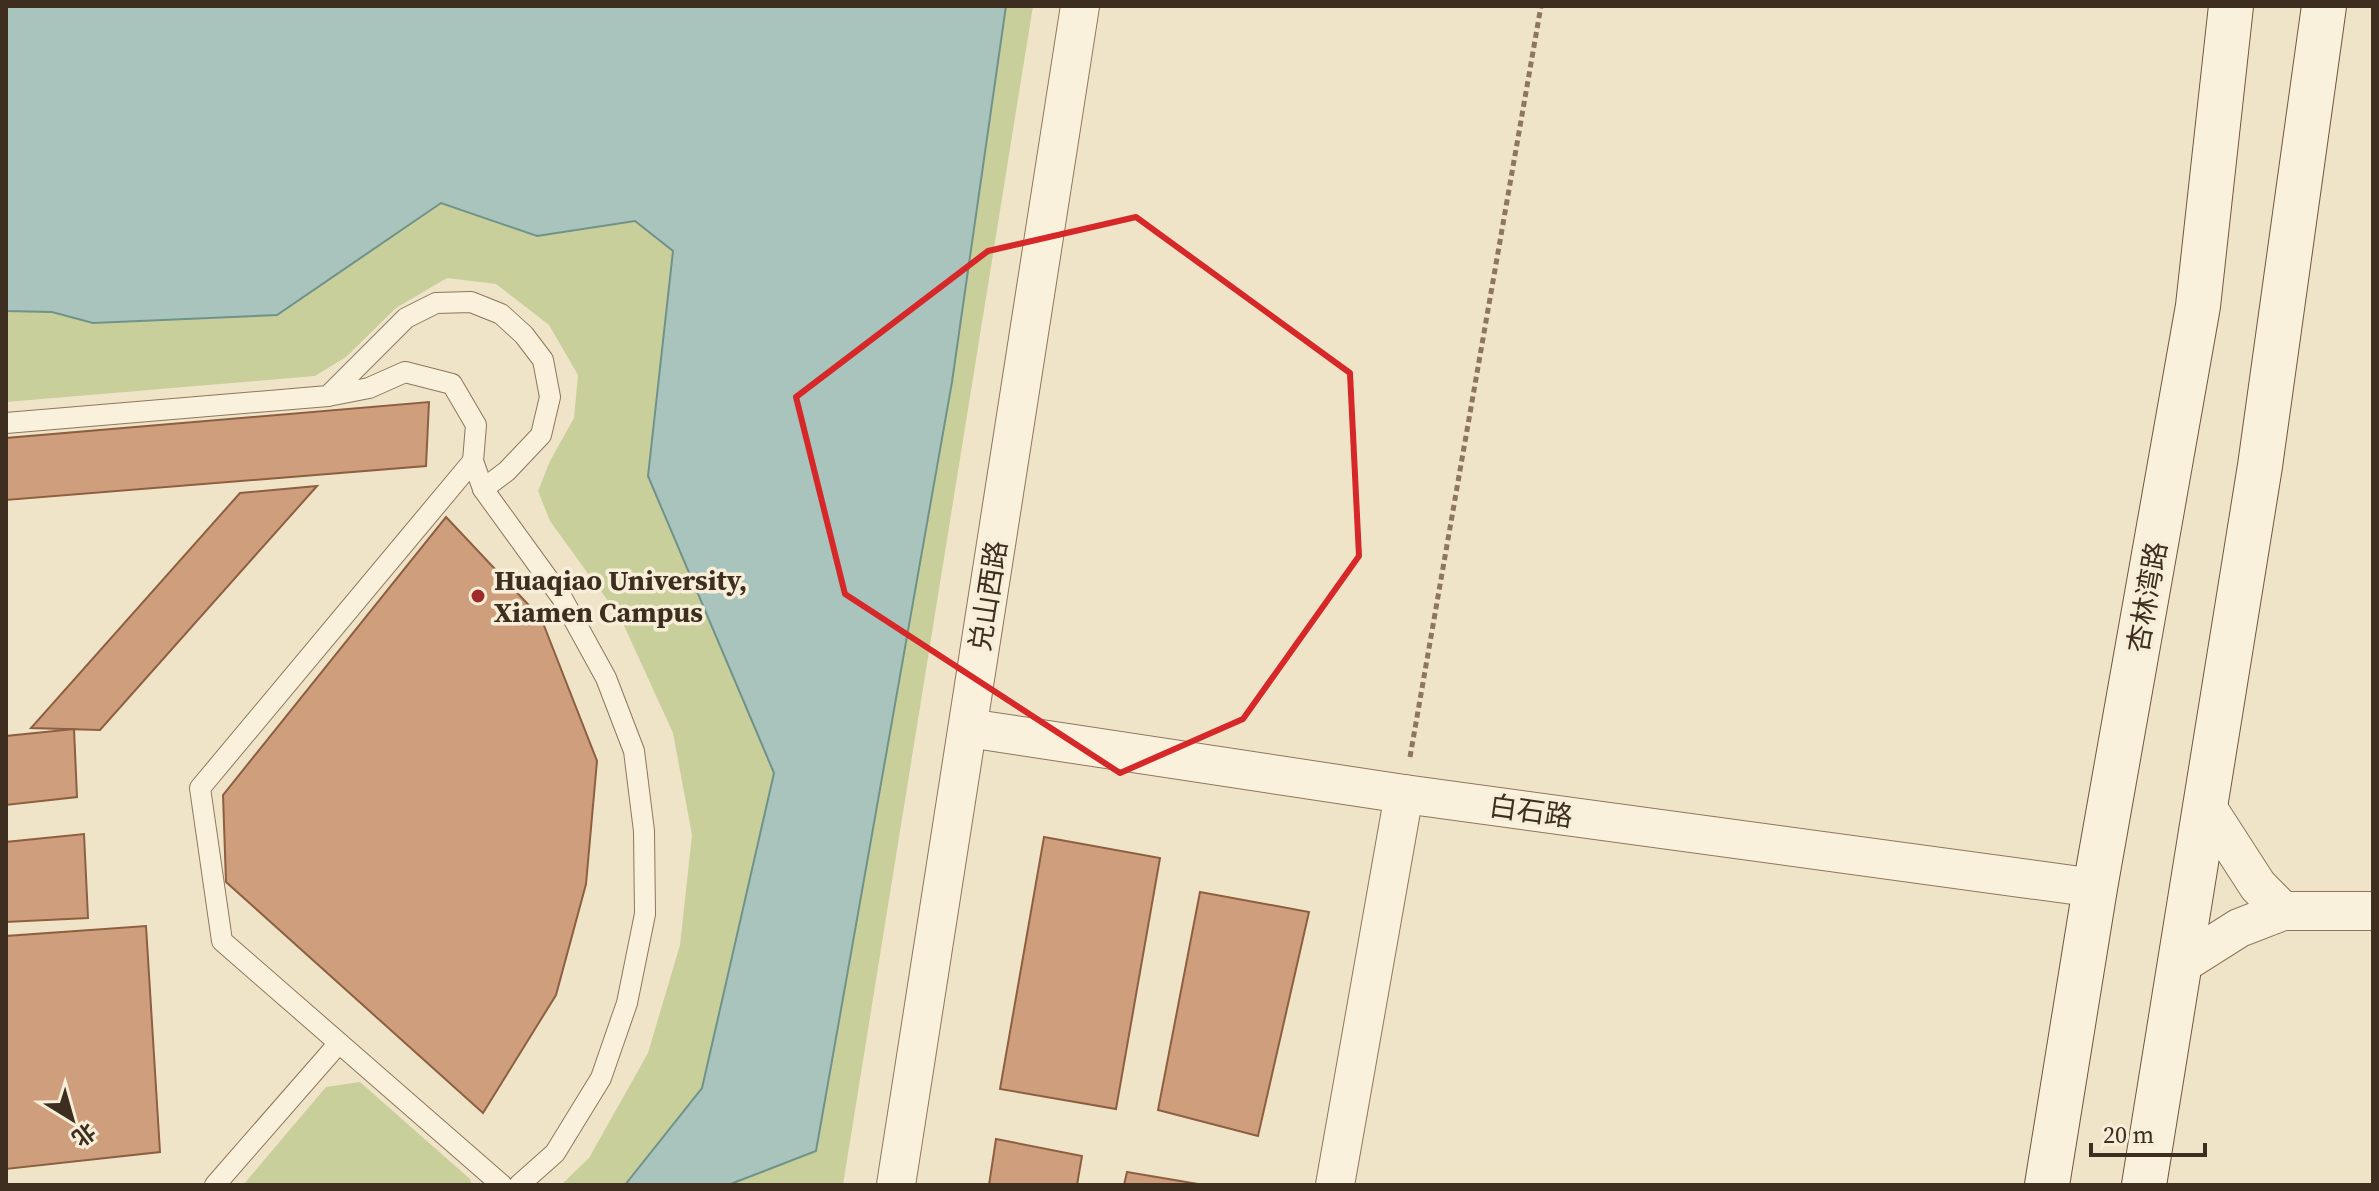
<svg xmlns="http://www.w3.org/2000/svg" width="2379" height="1191" font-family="'Source Serif 4','Noto Sans SC',serif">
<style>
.green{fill:#c9cf9b}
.water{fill:#a9c4bc;stroke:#6f938a;stroke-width:2}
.building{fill:#cf9f7d;stroke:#8d5f41;stroke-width:2}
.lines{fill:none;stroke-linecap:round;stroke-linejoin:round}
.lane-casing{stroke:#8d765c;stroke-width:22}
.street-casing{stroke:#8d765c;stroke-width:40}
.secondary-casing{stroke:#6f573f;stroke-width:46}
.path{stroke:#8d765c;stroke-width:5;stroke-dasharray:6 4;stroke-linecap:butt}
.lane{stroke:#faf1dc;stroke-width:20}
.street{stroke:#faf1dc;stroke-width:38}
.secondary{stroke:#faf1dc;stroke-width:44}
.marked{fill:none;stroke:#d62828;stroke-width:6;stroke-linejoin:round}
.poi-dot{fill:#9e2a2b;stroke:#f7eed8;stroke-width:3}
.labels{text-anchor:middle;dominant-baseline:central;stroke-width:7;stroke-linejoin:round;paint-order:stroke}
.poi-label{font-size:28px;font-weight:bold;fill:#3d2e20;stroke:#f7eed8;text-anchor:start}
.street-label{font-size:28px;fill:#3d2e20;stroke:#f7eed8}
</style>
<rect width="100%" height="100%" fill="#f0e4c8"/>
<!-- green -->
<g class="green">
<polygon points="6,6 1033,6 843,1185 561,1185 589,1158 648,1053 680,945 692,835 673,733 621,619 550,521 538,491 550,461 574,418 578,375 549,325 496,284 447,278 396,308 346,357 315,376 6,402"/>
<polygon points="360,1082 470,1179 472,1185 243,1185 326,1087"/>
</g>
<!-- water -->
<polygon class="water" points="6,6 1006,6 952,382 816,1151 728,1185 625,1185 702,1088 774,773 648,476 673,251 635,221 537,236 441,203 277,315 93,323 52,312 6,311"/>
<!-- building -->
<g class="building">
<polygon points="429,402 426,466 6,500 6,438"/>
<polygon points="317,486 100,730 31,728 240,493"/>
<polygon points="446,517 541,618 597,761 586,884 556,995 483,1113 226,882 223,795"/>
<polygon points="74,729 77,797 6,805 6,736"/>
<polygon points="84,834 88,918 6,922 6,842"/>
<polygon points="1044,837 1160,858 1116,1109 1000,1089"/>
<polygon points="1200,892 1309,912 1258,1136 1158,1110"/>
<polygon points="146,926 160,1152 6,1169 6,936"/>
<polygon points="996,1139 1082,1156 1077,1185 989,1185"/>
<polygon points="1127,1172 1204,1185 1124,1185"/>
</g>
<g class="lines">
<defs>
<g id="lane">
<polyline points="328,396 369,388 405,372 452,384 476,425 473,461 483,489 562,598 606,678 634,751 644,831 645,914 627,1003 601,1078 555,1153 519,1185"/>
<polyline points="6,423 328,396 406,318 436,303 471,302 501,314 524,335 543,360 550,397 541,435 507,471 483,489"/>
<polyline points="473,461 200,788 222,941 502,1185"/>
<polyline points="215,1185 339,1043"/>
</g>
<g id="street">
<polyline points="968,728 1404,794 2095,888"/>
<polyline points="2283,911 2373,911"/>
<polyline points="2179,966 2239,928 2283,911 2258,886 2205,804"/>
<polyline points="896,1185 1080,6"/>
<polyline points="1335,1185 1404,794"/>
</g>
<g id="secondary">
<polyline points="2047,1185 2095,888 2198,306 2231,6"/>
<polyline points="2144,1185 2260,466 2324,6"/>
</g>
</defs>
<!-- lane casing -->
<use href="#lane" class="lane-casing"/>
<!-- street casing -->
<use href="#street" class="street-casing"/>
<!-- secondary casing -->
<use href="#secondary" class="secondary-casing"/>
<!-- path -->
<polyline class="path" points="1410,757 1541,6"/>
<!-- lane -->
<use href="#lane" class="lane"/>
<!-- street -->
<use href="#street" class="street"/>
<!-- secondary -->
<use href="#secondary" class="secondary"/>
</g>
<!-- marked area -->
<path class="marked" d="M1136 217 1350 373 1359 556 1243 719 1120 773 845 594 796 397 988 251Z"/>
<!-- markers -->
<circle class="poi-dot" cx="478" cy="596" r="8"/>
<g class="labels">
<!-- poi labels -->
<g class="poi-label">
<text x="494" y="580">Huaqiao University,<tspan x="494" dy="32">Xiamen Campus</tspan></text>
</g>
<!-- street labels -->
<g class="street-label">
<text transform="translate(988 596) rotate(-81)">兑山西路</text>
<text transform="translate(2147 597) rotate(-80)">杏林湾路</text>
<text transform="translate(1531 811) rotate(8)">白石路</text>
</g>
</g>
<!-- border -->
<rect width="2379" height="1191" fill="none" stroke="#3d2e20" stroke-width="16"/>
<!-- north arrow -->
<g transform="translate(72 1119) rotate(143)" stroke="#f7eed8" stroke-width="6" paint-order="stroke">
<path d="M0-6L14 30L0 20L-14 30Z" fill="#3d2e20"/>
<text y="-12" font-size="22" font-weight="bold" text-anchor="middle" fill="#3d2e20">北</text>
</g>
<!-- scale -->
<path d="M2091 1143v12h114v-12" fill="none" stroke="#3d2e20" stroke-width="4"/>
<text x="2103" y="1143" font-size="24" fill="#3d2e20" stroke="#f7eed8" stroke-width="6" paint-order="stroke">20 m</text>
</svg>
